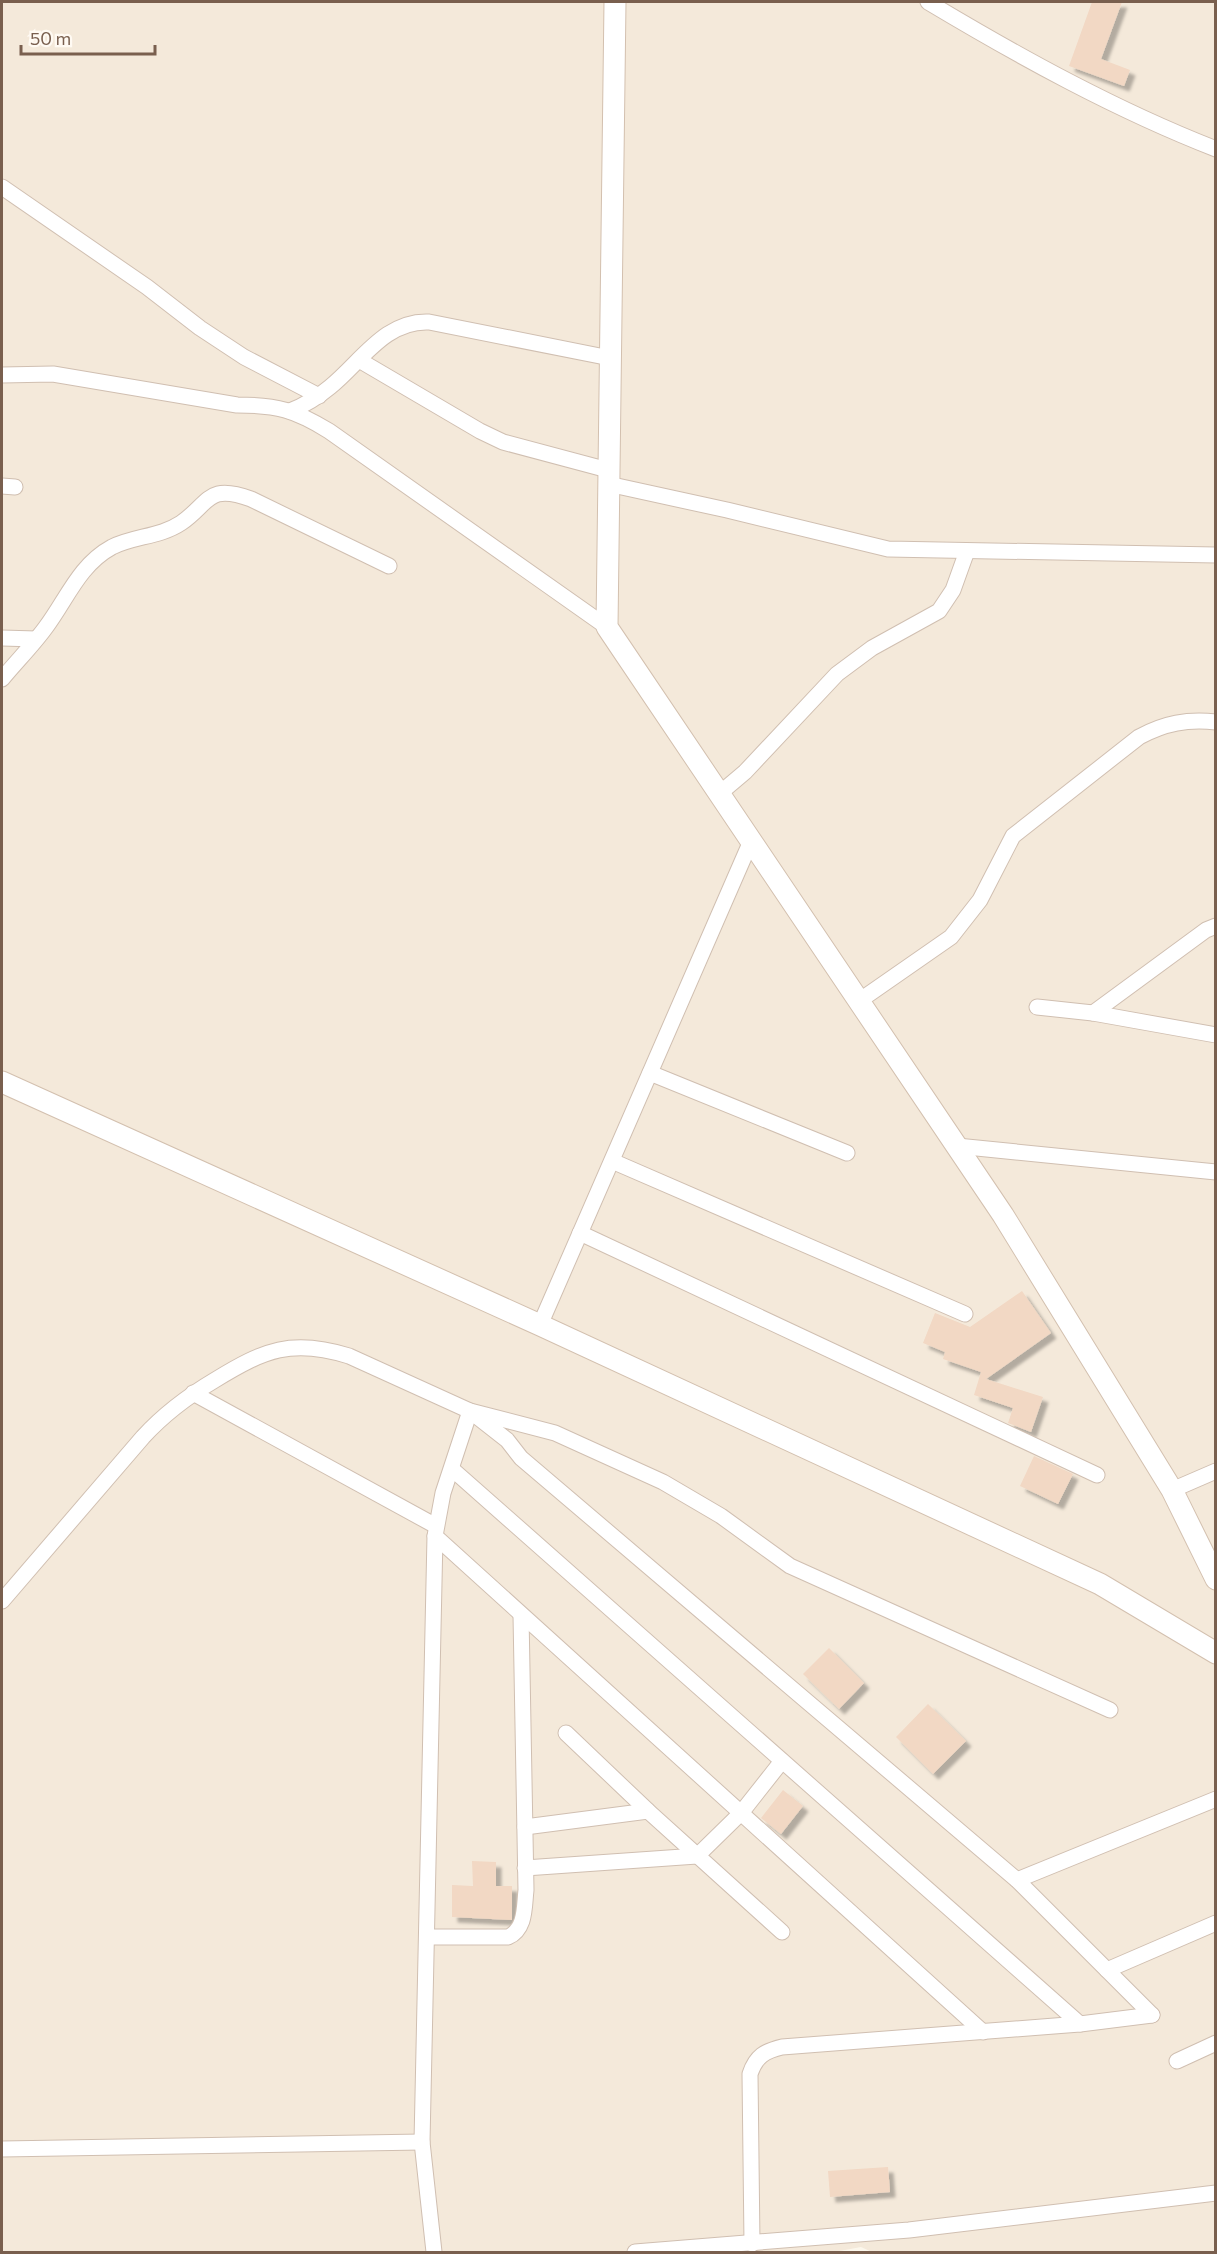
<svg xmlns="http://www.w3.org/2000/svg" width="1217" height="2254" font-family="Commissioner,sans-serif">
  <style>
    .residential { fill: #f4e9da }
    .building { fill: #f2d8c4; filter: url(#shadow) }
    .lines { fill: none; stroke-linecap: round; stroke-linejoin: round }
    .street-casing { stroke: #d0bfb1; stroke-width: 17 }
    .secondary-casing { stroke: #d3c0af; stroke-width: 23 }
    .street { stroke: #fff; stroke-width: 15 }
    .secondary { stroke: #fff; stroke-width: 21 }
  </style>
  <defs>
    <filter id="shadow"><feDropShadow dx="5.5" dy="5.5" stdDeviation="1.5" flood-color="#0004"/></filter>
  </defs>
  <rect width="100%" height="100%" fill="#fcf7ec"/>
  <path class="residential" d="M2,2H1215V2252H872L861,2247L834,2252H2Z"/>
  <g class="building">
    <path d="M1092,2H1122L1101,59L1130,70L1124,86L1069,66Z"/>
    <path d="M1022,1291L1051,1333L986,1379L1043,1397L1031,1432L1008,1423L1013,1408L974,1395L981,1372L943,1359L945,1352L923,1343L935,1313L970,1327Z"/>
    <path d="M1034,1456L1073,1474L1058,1504L1020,1486Z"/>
    <path d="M829,1648L864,1683L839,1709L803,1674Z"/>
    <path d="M928,1704L966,1741L933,1774L896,1737Z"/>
    <path d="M783,1790L803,1806L781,1834L761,1818Z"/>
    <path d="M472,1861L496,1862V1886H512V1920L452,1917V1885L473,1886Z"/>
    <path d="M888,2167L890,2192L830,2197L828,2171Z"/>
  </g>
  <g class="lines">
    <g class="street-casing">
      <g id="street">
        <path d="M928,2C1020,57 1116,110 1216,149"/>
        <path d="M2,187L147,287L200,328L244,357L319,396"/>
        <path d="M359,360L480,431L503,442L608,470"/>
        <path d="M2,375L53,374L237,405C277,405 295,410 329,431L607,627"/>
        <path d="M290,411C305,405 318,397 330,387C361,362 385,320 429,322L610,358"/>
        <path d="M608,484L727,510L888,549L1216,555"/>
        <path d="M2,486L15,487"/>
        <path d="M2,638L36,639"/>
        <path d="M2,679C16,662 33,645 46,627C67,599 79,565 112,547C134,536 160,537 181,523C210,503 207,483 251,499L389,566"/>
        <path d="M719,794L745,772L837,674L872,648L939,611L953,590L967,551"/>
        <path d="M859,1001L951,937L980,900L1013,836L1139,737C1165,723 1187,719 1216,722"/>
        <path d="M1037,1007L1093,1013L1216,1035"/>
        <path d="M1093,1013L1206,930L1216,926"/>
        <path d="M650,1073L847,1153"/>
        <path d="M957,1146L1216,1172"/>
        <path d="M612,1161L965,1314"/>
        <path d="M580,1233L1097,1475"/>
        <path d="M540,1325L751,841"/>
        <path d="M193,1393L436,1526"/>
        <path d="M452,1469L1080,2024"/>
        <path d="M1172,1490L1216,1471"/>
        <path d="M435,1536L983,2032"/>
        <path d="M2,1601L143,1437C165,1413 188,1396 215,1380C264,1350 292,1338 349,1356L470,1411L507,1440L521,1458L1017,1880L1152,2015"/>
        <path d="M566,1733L648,1811L782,1932"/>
        <path d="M525,1827L648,1811"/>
        <path d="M525,1868L697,1856L741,1813L782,1761"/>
        <path d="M1017,1880L1216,1799"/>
        <path d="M427,1937H508C526,1929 524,1907 526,1890L521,1615"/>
        <path d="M1107,1970L1216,1923"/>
        <path d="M1177,2061L1216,2043"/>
        <path d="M2,2149L422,2142"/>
        <path d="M752,2244L750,2074C756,2056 765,2051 782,2047L1080,2024L1152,2015"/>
        <path d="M434,2252L422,2142L435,1536L443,1493L470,1411L555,1433L663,1482L721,1516L790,1566L1110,1710"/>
        <path d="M635,2252L909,2230L1216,2193"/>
      </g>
    </g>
    <g class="secondary-casing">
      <g id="secondary">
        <path d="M615,2L607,627L1003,1215L1172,1490L1216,1579"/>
        <path d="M2,1082L540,1325L1100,1584L1216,1653"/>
      </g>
    </g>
    <use href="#street" class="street"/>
    <use href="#secondary" class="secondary"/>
  </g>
  <rect width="1217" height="2254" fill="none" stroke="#795f4e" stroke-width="6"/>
  <path d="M21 45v9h134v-9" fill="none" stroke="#795f4e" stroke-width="3"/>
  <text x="30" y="45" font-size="18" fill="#795f4e" stroke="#fffaf3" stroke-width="4.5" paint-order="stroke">50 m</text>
</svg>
